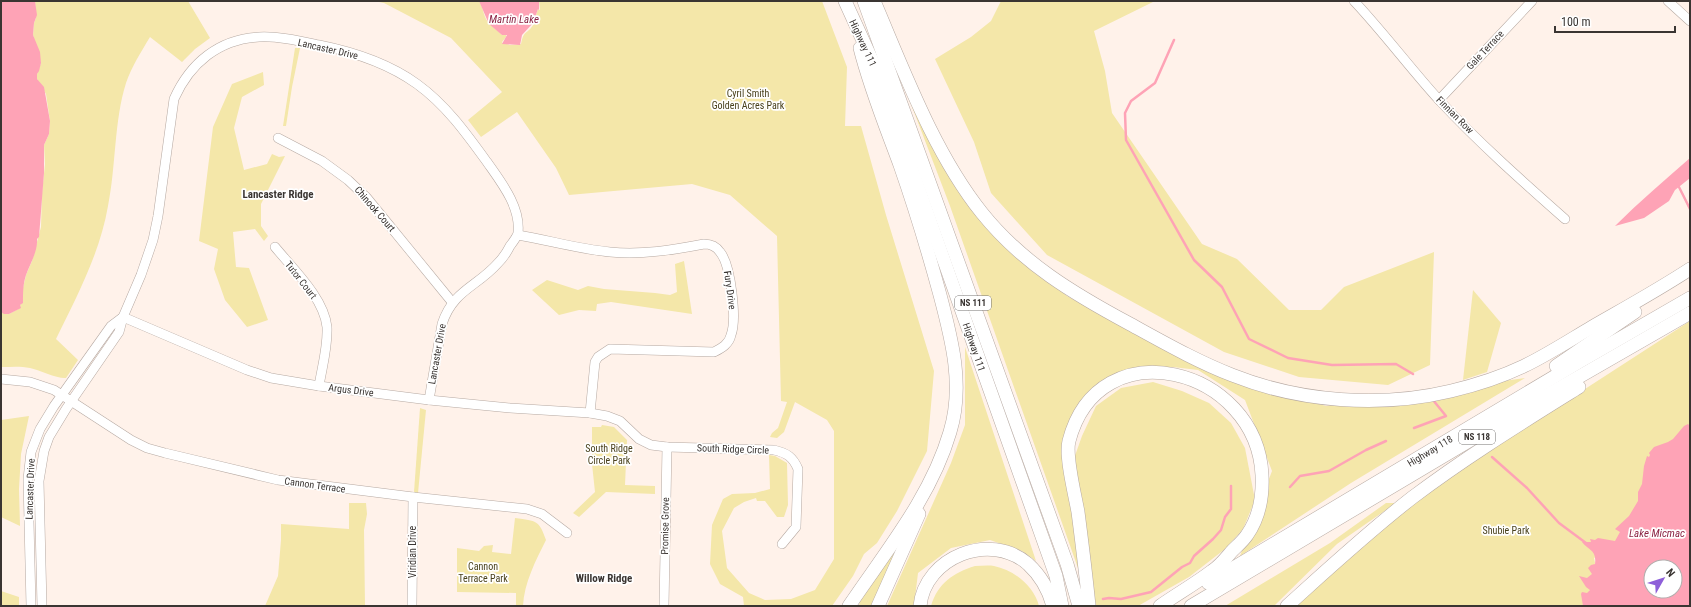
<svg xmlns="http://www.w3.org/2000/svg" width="1691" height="607" font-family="'Roboto Condensed',sans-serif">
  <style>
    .green { fill: #f4e7a9 }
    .water { fill: #fea3b6; fill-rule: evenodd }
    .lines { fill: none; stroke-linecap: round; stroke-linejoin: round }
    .stream { stroke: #fea3b6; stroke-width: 2.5 }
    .minor-casing { stroke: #b6a9a2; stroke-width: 10 }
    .highway-casing { stroke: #b6a9a2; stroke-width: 14 }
    .minor { stroke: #fff; stroke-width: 9 }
    .highway { stroke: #fff; stroke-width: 13 }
    .labels { text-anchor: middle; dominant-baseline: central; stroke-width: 3.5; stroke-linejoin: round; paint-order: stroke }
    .shield { fill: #fff; stroke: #757270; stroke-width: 1 }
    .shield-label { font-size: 9px; font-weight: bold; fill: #3a3532 }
    .street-label { font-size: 10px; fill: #3a3532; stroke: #fff }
    .park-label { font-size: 10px; fill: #49411c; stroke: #fff }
    .water-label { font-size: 11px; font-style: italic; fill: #8c2545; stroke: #fff }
    .neighbourhood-label { font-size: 11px; font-weight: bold; fill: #3a3532; stroke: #fff }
  </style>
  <rect width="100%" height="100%" fill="#fff2ea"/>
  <g class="green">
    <path d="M35,1H188L210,38L195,49L182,62L150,37C141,52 132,66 126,83C114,121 116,167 108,206C100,253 77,296 56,339L78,360L66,378C58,379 39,370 30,368C21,366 10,367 1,367V312L9,314L20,308V305L22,303V292L26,275L32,261L41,227L42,193L45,164L44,145L49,134L50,121L46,94L37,79V74L41,63L33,35L34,23L36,18Z"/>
    <path d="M374,1H479C483,7 483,13 486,19C490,26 497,29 502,35L506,34V37L502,42L503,44H507L510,45L521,44C524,29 527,35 533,25C535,19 536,14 538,9L540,10L539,1H822L847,67L845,126H861L886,215L934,371L927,451L897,511L877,543L864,554L853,576L832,606H744L743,597L720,584L710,564L712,525L723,499L732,494L755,493L770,489L769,455L775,456L787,463L788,505L784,517H777L765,501H757L756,498L744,502L734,508L722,531L727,568L749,593L765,600L791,599L815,590L834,559V431L827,420L795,402L784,432L777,438L770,437L772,433L778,428L787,402L781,401L777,236L730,195L692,184L569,195L556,168L517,112L481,137L468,120L502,92L451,38L384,3Z"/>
    <path d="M1001,1H1155L1094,31L1105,71L1112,113L1202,244L1237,259L1289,310H1321L1344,287L1434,252L1430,365L1388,385L1299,377L1224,352L1047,255L991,193L974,142L935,59L971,37L991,21Z"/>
    <path d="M295,48H300L292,87L286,126H283Z"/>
    <path d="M263,72L264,85L242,97L234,128L244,170L267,164L272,154L279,157L285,156L261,204V226L268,236L264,241L255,229L233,232L236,267L249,268L268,320L247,327L225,300L214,269L218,249L199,241L213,127L232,84Z"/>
    <path d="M906,91L952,169L1021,257L1067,296L1119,324L1223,377L1326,406L1525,378L1351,483L1240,556L1272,471L1245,400L1198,370L1173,367L1153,369L1104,382L1065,455L1079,571L950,206Z"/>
    <path d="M684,261L692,314L611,302L597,304L596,311L579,310L559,315L532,290L547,280L578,290L588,286L604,289L655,293L670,295L677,292L675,264Z"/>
    <path d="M1473,290L1501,323L1487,372L1463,380Z"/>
    <path d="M1690,321V426L1641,530L1594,558L1595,563L1590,590L1583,606H1286L1378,523Z"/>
    <path d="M965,347L1036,561L1022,551L990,540L951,548L918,573L914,606H887L951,463L965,425Z"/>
    <path d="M1153,382L1182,391L1209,403L1231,423L1245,448L1255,500L1243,529L1225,549L1189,577L1138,606H1096L1072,464L1082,436L1096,406L1121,388Z"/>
    <path d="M420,408L426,410L418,493L414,492Z"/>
    <path d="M29,416L21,454L19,489L20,526L1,517V420Z"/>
    <path d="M602,425L614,427L627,440L625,485L655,486V494L606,492L579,517L573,513L595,492L592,464V427H601Z"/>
    <path d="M349,503H366L367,514L364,530L365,606H265L278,576L281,540V524L349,529Z"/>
    <path d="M1386,503H1396L1337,544L1274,606H1225L1330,543Z"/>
    <path d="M515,518C537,521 539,520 546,540C536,560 524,583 523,606H516V593L457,592V548L479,551L484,546L493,545L492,552L511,554Z"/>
    <path d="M899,546L871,606H859L861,597Z"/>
    <path d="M975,566C981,566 988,565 994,566C1014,570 1034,586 1039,606H931C938,583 953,573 975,566Z"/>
    <path d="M1,591L19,597V606H1Z"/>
  </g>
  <g class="water">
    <path d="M1,1H35L37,15L34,23L33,35L40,52L41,63L39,71L37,74V79L44,87L50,121L49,134L44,145V173L39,237L37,239C38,251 30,264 26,275C23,284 23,293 23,303L20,305L21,308L9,314H4L1,312Z"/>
    <path d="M479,1H539V10L538,9L533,23L522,35L520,45L502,44L507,35H502L489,24Z"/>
    <path d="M1690,158V178L1675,190L1669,201L1644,218L1615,226C1639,202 1665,180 1690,158Z"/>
    <path d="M1688,424L1690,426V606H1583L1581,594L1582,592L1587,593L1590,590L1586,587L1579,576L1587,578L1592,574L1588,568L1591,565L1595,564C1597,550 1588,550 1582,542H1591L1590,539L1595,540L1598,538L1615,541L1620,532L1615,529L1629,516L1638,501V492L1642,484L1644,466L1647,456L1649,457L1650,455L1649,453L1654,447L1668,442L1673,439L1684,426ZM1651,567H1675V591H1651Z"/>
  </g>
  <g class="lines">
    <g class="stream">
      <path d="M1174,40L1155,83L1131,101L1125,113L1126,140L1194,260L1222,287L1249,339L1288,358L1332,365L1396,364L1413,374"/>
      <path d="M1679,187L1690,209"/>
      <path d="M1414,428L1446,416L1433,400"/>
      <path d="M1492,457L1527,488L1559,523L1586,543"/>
      <path d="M1290,487L1300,476L1329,471L1366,450L1386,441"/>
      <path d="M1103,599L1109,598L1121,599L1151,592L1182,567L1190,563L1194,556L1213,539L1221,530L1225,517L1231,509V486"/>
    </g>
    <g class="minor-casing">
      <g id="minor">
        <path d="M1354,1C1384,33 1410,68 1439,100C1478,142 1522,181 1565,219"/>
        <path d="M1668,1L1690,21"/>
        <path d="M1439,100L1532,1"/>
        <path d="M278,138L322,161L348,180L367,198L452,302"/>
        <path d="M518,235C548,240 579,249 610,252C642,255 673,250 704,244C711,244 716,246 720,252C731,265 737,319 731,335C729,344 722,348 714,352L610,349L598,357L595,362L590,413"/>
        <path d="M275,247C293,269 324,298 327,327C328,347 322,367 319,386"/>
        <path d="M123,317L247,370L271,378L319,386L429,400L510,408L590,413L607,416L620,421L639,439L651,445L667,447L774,450C787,453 793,457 798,469L796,527L782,544"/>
        <path d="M1,379L30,382L54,390L131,440L147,448L165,453L278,480L413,497L527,509L542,514L567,533"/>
        <path d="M31,606L28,479L31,452L40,429L54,406L111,326L123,317"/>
        <path d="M42,606L39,481L44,451L49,437L66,409L119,332L123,317L141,275L153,240L158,216L174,99C190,63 219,39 259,37C279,36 300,41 319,45C354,52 388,63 417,84C446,105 466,133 487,162C501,182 521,207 518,233C517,237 513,242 510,246C507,252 503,258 498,263C477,287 453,290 442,324L429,400"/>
        <path d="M412,606L413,497"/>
        <path d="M664,606L667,447"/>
      </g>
    </g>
    <g class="highway-casing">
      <g id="highway">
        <path d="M845,1L876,69L1056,576L1062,606"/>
        <path d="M864,1L1067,564L1079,606"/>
        <path d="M874,1C904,71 934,153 982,213C1022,263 1074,294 1130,324C1163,342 1196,361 1232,375C1300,402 1380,408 1451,391C1476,385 1501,377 1524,366C1547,355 1570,340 1592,327C1625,308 1658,290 1690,269"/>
        <path d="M1556,366L1635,312"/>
        <path d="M1208,583L1579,362L1690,298"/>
        <path d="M849,606C886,551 931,497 950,432C964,386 952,340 940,295C928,251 915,208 900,165C886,127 870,88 860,48"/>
        <path d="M878,606L919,514"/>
        <path d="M920,606C925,557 990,531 1028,564C1040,575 1049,591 1053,606"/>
        <path d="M1089,606C1086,575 1082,543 1078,512C1075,495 1065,456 1069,441C1099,326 1257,368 1262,475C1263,496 1259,518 1247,535C1243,541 1237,546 1232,551C1226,558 1220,566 1212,571C1195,584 1177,594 1160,606"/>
        <path d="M1191,606L1511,416L1690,313"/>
        <path d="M1287,606C1328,569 1369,531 1413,497C1466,457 1523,422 1579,387"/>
      </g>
    </g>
    <use href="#minor" class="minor"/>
    <use href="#highway" class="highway"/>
  </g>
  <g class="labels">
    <g class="shield">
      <rect x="955" y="296" width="36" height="14" rx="3"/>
      <rect x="1459" y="430" width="36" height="14" rx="3"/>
    </g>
    <g class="shield-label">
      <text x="973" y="303">NS 111</text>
      <text x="1477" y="437">NS 118</text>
    </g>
    <g class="street-label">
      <text transform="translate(863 43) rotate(65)">Highway 111</text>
      <text transform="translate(328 49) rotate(13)">Lancaster Drive</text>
      <text transform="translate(1485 50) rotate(-47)">Gale Terrace</text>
      <text transform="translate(1455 115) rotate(45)">Finnian Row</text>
      <text transform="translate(375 209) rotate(49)">Chinook Court</text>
      <text transform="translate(301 280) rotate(52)">Tutor Court</text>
      <text transform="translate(730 290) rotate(82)">Fury Drive</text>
      <text transform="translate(974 347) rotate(71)">Highway 111</text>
      <text transform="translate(437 354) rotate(-80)">Lancaster Drive</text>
      <text transform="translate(351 390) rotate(7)">Argus Drive</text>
      <text transform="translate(733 449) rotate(2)">South Ridge Circle</text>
      <text transform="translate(1430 451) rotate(-31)">Highway 118</text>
      <text transform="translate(315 485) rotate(8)">Cannon Terrace</text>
      <text transform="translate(30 489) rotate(-88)">Lancaster Drive</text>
      <text transform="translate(665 526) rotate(-89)">Promise Grove</text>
      <text transform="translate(412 552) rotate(-90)">Viridian Drive</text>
    </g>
    <g class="park-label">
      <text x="748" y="93">Cyril Smith<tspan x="748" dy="12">Golden Acres Park</tspan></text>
      <text x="609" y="448">South Ridge<tspan x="609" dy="12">Circle Park</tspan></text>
      <text x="1506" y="530">Shubie Park</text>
      <text x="483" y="566">Cannon<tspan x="483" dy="12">Terrace Park</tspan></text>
    </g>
    <g class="water-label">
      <text x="514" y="19">Martin Lake</text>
      <text x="1657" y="533">Lake Micmac</text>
    </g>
    <g class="neighbourhood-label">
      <text x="278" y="194">Lancaster Ridge</text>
      <text x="604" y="578">Willow Ridge</text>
    </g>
  </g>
  <rect width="1691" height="607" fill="none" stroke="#3a3532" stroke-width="4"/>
  <g transform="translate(1663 579) rotate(51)"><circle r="19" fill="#ffffff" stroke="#b0aead"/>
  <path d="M0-3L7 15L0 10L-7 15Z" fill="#8e5fd9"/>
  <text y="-6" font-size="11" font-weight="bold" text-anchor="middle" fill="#3a3532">N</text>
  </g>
  <path d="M1555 26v6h120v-6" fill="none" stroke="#3a3532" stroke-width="2"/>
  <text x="1561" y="26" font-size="12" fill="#3a3532" stroke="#ffffff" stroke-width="3" paint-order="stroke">100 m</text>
</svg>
